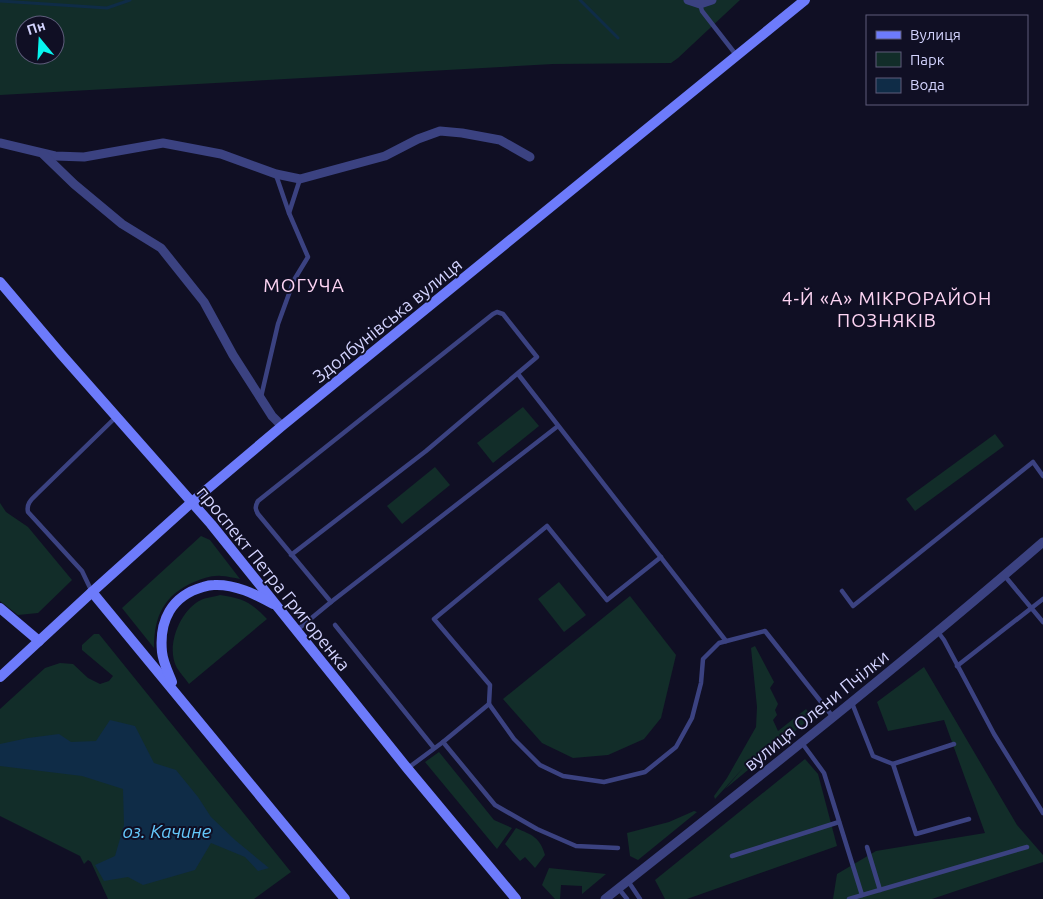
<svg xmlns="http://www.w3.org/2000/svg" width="1043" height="899" font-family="Ubuntu,sans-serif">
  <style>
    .green { fill: #122d29; fill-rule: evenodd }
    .water { fill: #0f2c47 }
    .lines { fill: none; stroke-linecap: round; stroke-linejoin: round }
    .stream { stroke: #0f2c47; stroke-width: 3 }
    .lane { stroke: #3b4281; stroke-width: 4.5 }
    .street { stroke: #3b4281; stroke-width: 9 }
    .secondary { stroke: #6d7bfb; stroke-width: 10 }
    .labels { text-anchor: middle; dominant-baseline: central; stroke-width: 4; stroke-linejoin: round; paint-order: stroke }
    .street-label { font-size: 18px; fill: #d3d3fe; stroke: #100f24 }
    .neighbourhood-label { font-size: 19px; letter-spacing: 1px; fill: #fed5f4; stroke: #100f24 }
    .water-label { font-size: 19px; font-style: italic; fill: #64c8fb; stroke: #100f24 }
  </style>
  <rect width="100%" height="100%" fill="#100f24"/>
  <g class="green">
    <path d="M0,0H740L678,58L671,63L553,64L0,95ZM25,25H55V55H25Z"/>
    <path d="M523,407L539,426L493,463L477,443Z"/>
    <path d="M995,434L1004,446L915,511L906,499Z"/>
    <path d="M435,467L450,485L402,524L387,506Z"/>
    <path d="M0,503L6,512L28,527L72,580L38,613L18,615L0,601Z"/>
    <path d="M201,536L210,540L240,579C234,578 227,576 221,576C212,575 202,579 194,582C164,595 154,616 154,648L122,608Z"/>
    <path d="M559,582L586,615L564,632L538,599Z"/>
    <path d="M220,595C243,598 252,603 267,619L189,684C185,678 180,673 177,668C165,647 180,610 201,600C207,597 214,597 220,595Z"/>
    <path d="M630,596L676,655L661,718L644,739L608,755L573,758L542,743L503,699Z"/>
    <path d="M94,634H99L291,872L254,899H108L91,862L88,860L84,864L80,856L0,816V709L45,668L60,663L73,664L88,678L100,684L109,681L113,676L82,650V645Z"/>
    <path d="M755,646L774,682L770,688L778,704L775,710L777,715L773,720L778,731L806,709L812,717L725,789L744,767L715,799L714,796L727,778L756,727L757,707L751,648Z"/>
    <path d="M924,667L1017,825L1043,855V862L932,899H833L837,874L876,851L985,833L944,720L888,731L877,702Z"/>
    <path d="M439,752L494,820L512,828L497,849L425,762Z"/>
    <path d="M805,759L818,774L837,846L687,899H665L655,880Z"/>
    <path d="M694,811L697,812L638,860L630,856L627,833L669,822Z"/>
    <path d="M516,828C532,835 540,837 545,855L535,868L525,857L520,861L505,844Z"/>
    <path d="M549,868L606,874L582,894V886L561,885L560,899H555L542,885Z"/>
  </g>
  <path class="water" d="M110,720L135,726L154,763L176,770L198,797L211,817L235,840L269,868L258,871L245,857L211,843L195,870L143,885L128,877L104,881L95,865L115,856L124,825L123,789L82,776L0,766V744L28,738L59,734L71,742L96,741Z"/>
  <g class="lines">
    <g class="stream">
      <path d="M580,0L618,38"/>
      <path d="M0,1L107,8L130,0"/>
    </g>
    <g class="lane">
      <path d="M700,4L702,11L737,56"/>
      <path d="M289,213L300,179"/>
      <path d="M518,374L726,641"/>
      <path d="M261,397L278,324L294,280L308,257L289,213L276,175"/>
      <path d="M291,555L426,451L537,357L503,314L497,312L493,314L258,501C255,506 255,509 258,514L331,602"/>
      <path d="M1004,575L1043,622"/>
      <path d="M842,591L853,606L1033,462L1043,476"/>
      <path d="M92,592L82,571L28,512C26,503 32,499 38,493L116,417"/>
      <path d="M335,625L434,748"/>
      <path d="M297,630L331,602L558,426"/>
      <path d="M938,632L944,640L994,734L1043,813"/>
      <path d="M957,666L1043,599"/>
      <path d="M852,703L873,756L893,764L916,834L969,819"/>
      <path d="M489,704L514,739L540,765L563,776L604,782L645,772L676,747L692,718L701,683L703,659L719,643L765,631L833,717"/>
      <path d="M443,742L495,805L537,829L576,846L618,848"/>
      <path d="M802,743L824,773L862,895"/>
      <path d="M893,764L954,744"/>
      <path d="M408,768L443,742L489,704L490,685L434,619L547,526L607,600L661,557"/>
      <path d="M867,847L880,890"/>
      <path d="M732,856L839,822"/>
      <path d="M628,881L640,899"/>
      <path d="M619,889L627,899"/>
      <path d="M849,899L1027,847"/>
    </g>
    <g class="street">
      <path d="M688,0L700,4L712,0"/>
      <path d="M0,143L55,156L84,157L163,143L221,154L276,174L300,179L385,156L418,139L440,131L462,133L500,140L530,157"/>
      <path d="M43,154L74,184L122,224L161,248L204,302L233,355L272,416L282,426"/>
      <path d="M605,899C753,782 901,665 1043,542"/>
    </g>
    <g class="secondary">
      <path d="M0,282L61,354L211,524L407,768L516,899"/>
      <path d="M92,592L345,899"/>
      <path d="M0,608L39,641"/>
      <path d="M0,677L92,592L192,502L282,426L805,0"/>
      <path d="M172,682C168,672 163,662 162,652C159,621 171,596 203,587C206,586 211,585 214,585C235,584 255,594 273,604"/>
    </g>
  </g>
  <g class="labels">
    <g class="street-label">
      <text transform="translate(387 320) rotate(-39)">Здолбунівська вулиця</text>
      <text transform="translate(274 578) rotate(51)">проспект Петра Григоренка</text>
      <text transform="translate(816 710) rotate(-39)">вулиця Олени Пчілки</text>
    </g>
    <g class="neighbourhood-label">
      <text x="304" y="285">МОГУЧА</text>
      <text x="887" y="298">4-Й «А» МІКРОРАЙОН<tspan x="887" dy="22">ПОЗНЯКІВ</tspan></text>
    </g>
    <g class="water-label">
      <text x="167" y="831">оз. Качине</text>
    </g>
  </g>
  <rect x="866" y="15" width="162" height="90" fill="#100f24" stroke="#5e5d7b"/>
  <rect x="876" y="31" width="25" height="8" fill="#6d7bfb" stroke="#5e5d7b"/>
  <text x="910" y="40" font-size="15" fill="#d3d3fe">Вулиця</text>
  <rect x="876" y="52" width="25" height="15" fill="#122d29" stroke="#5e5d7b"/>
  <text x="910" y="65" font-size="15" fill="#d3d3fe">Парк</text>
  <rect x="876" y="78" width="25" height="15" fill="#0f2c47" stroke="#5e5d7b"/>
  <text x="910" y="90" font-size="15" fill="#d3d3fe">Вода</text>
  <g transform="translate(40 40) rotate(342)"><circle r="24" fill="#100f24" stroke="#5e5d7b"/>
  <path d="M0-4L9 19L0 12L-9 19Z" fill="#07f5ef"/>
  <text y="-8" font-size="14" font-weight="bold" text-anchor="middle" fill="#d3d3fe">Пн</text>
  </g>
</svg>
